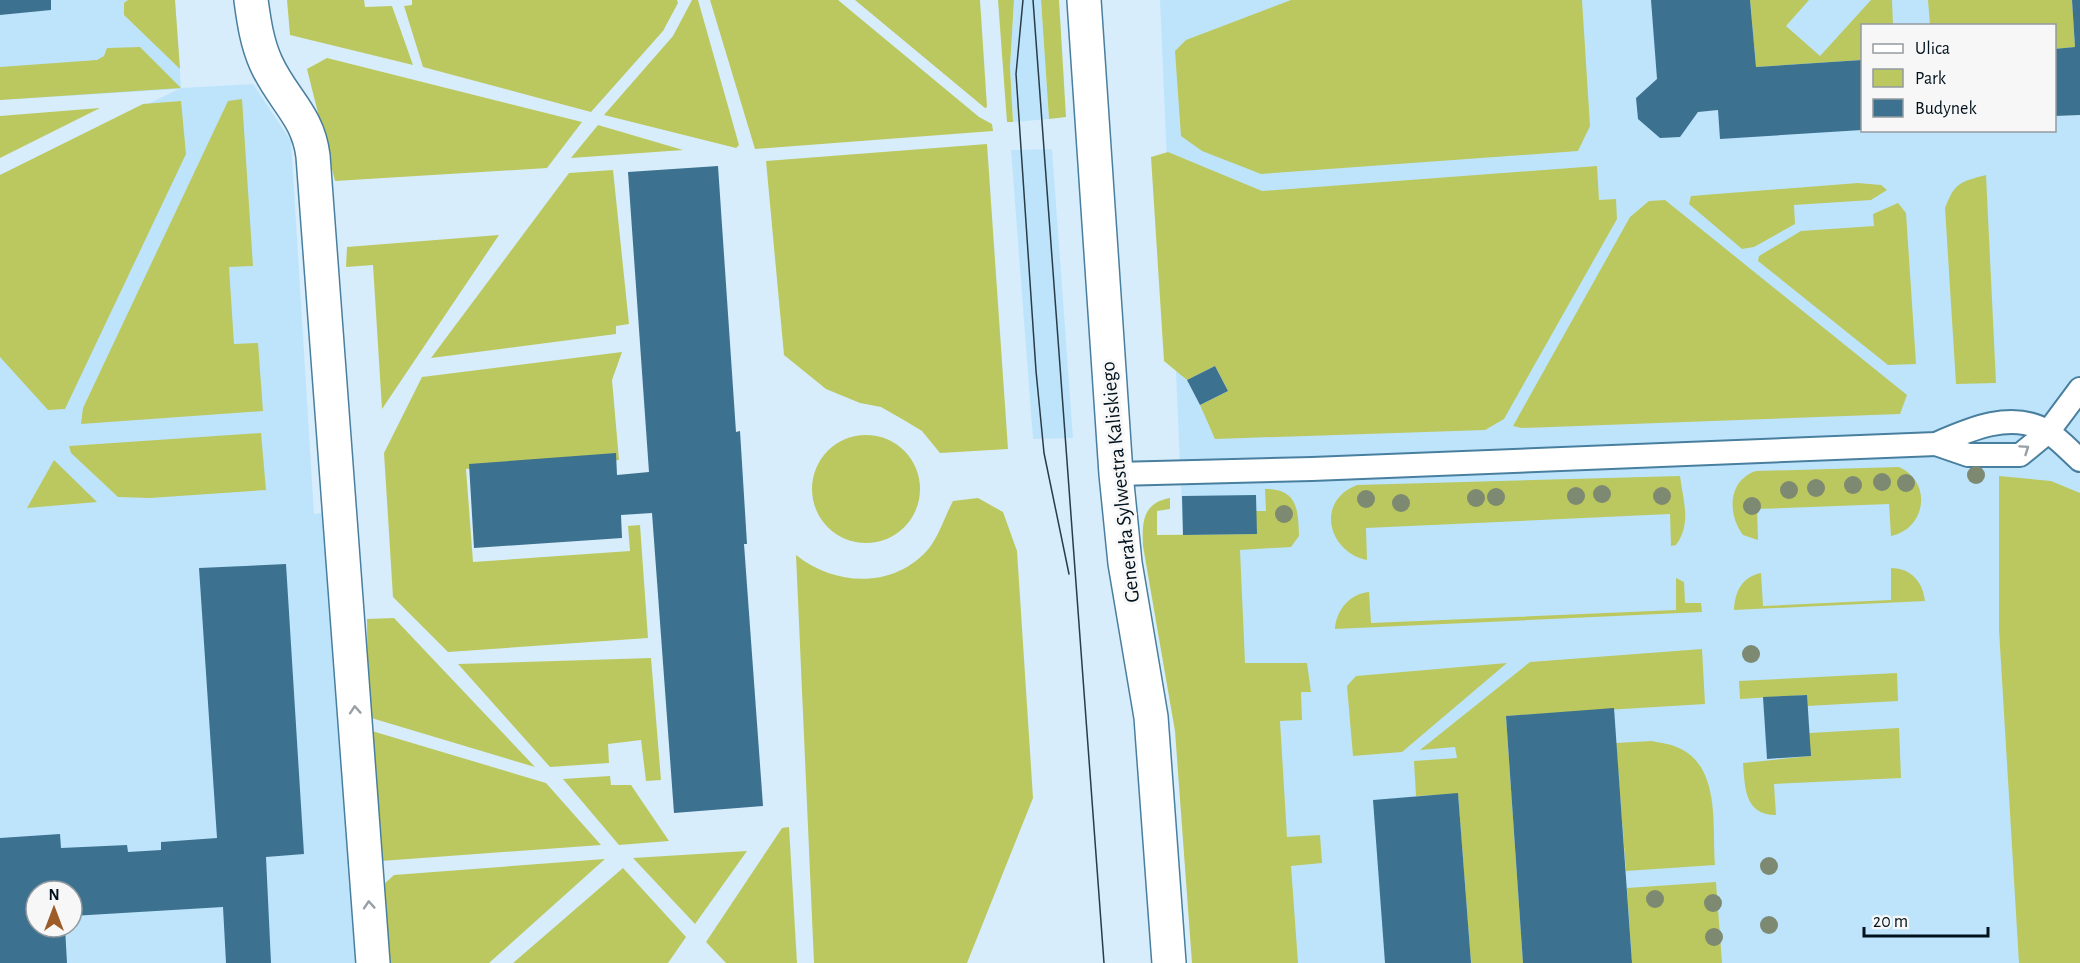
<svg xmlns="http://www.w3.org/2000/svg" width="2080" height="963" font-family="'Alegreya Sans',sans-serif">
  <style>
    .built { fill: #bee4fc; fill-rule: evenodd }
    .green { fill: #bbc860 }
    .building { fill: #3c7290 }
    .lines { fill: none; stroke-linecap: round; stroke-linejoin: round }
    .lane-casing { stroke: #497f9e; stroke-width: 26 }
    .street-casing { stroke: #497f9e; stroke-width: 36 }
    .secondary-casing { stroke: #497f9e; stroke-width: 36 }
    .lane { stroke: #fff; stroke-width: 22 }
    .street { stroke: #fff; stroke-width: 33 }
    .secondary { stroke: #fff; stroke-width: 33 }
    .tram { stroke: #293c47; stroke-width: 1.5 }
    .tree { fill: #7d8a71 }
    .oneway { stroke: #99a0a5 }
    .labels { text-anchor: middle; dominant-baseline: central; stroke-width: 6; stroke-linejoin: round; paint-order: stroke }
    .street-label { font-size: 21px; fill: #00121d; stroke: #f7f7f7 }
  </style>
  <rect width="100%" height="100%" fill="#d7edfb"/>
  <g class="built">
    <path d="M0,0H175L181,88L253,84L291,141L314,514L334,512L367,963H0V175L179,89L0,100ZM36,891H72V927H36Z"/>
    <path d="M1014,0H1041L1049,119L1013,122L1010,67Z"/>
    <path d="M1160,0H2080V963H1255L1223,535H1183ZM1862,26H2054V130H1862Z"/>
    <path d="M1052,149L1073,438L1033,439L1011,150Z"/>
  </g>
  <g class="green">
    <path d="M128,0H175L180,69L124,15V3Z"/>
    <path d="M287,0H364L365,7L392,6L413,65L290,35Z"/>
    <path d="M412,0H677L678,3L663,31L591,112L423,67L404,6L412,5Z"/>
    <path d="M692,0H698L739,145L736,148L604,115L673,36Z"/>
    <path d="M710,0H838L979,117L992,124L993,131L755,149Z"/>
    <path d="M855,0H980L987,107L985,108Z"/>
    <path d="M998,0H1014L1010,67L1013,122H1007Z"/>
    <path d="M1041,0H1059L1066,117L1049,119Z"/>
    <path d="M1291,0H1582L1590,126L1578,151L1261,174L1202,151L1181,136L1175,51L1186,40Z"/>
    <path d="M1750,0H1809L1786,26L1820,56L1871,0H1892L1893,25L1862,26V60L1756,67Z"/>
    <path d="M1928,0H2072L2075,47L2055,49L2054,26L1930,25Z"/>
    <path d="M140,47L181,88L0,100V67L97,60L104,56L107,48Z"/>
    <path d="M327,58L582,122L547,168L335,181L307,69Z"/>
    <path d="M242,99L253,266L229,267L234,344L258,343L263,411L81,424L83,408L228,101Z"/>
    <path d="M181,101L186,154L65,409L48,410L0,357V175L143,104Z"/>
    <path d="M100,108L0,158V116Z"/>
    <path d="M598,125L683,150L571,158Z"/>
    <path d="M987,144L1008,449L940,453L922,431L902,419L881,407L860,403L826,389L784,355L766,161Z"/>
    <path d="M1168,152L1262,191L1597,166L1599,200L1616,199L1617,219L1504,419L1485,430L1215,439L1200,405L1228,391L1215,366L1187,380L1164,361L1151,157Z"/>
    <path d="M613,170L629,324L616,326V334L431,358L569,173Z"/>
    <path d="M1986,175L1996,383L1956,384L1945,208C1955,182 1960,182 1986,175Z"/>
    <path d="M1858,183L1881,185L1887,190L1871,200L1794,205L1795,224L1754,247L1742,249L1689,204L1691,196Z"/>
    <path d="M1665,200L1907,395L1900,414L1521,428L1513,426L1630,217L1649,201Z"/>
    <path d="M1898,203L1906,213L1916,364L1888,365L1758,261L1759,256L1801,231L1874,226L1873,214Z"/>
    <path d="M499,235L382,409L373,265L346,267L347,247Z"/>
    <path d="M622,352L612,380L619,460L466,469L473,562L630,551L628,526L640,525L648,638L448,652L393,597L384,453L422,377Z"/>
    <path d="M261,433L266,490L150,498L118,497L71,453L69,446Z"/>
    <circle cx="866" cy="489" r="54"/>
    <path d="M54,460L97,502L27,508Z"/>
    <path d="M1899,467C1933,482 1926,529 1891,536L1889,504L1757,509L1758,540L1743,535C1727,514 1728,480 1756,471Z"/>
    <path d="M1680,476C1683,501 1692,523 1676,545L1671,546L1670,514L1366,528L1367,560C1328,552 1315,501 1357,485Z"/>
    <path d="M1999,476L2051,481L2080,493V963H2019L1999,630Z"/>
    <path d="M1265,489C1298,489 1298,509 1299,536L1291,547L1240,550L1245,663H1307L1311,692H1301L1302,720L1280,721L1287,837L1320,835L1322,863L1291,866L1298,963H1192L1175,731L1143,546C1142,523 1142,503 1170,498V509L1157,511V535L1256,534V511H1266Z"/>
    <path d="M978,498L1003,512L1017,551L1033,798L967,963H814L796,555C836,587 896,589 930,547C940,533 945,516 953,501Z"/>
    <path d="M1891,568C1911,568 1923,582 1925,601L1734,610C1735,591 1742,577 1761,573L1763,606L1891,600Z"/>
    <path d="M1676,578L1684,582L1685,603H1701L1702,612L1335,629C1336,611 1349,594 1369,592L1371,623L1676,610Z"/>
    <path d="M394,618L535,767L368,717L367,619Z"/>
    <path d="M1702,649L1705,704L1506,716L1523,963H1471L1458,794L1416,796L1414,761L1457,758L1455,747L1420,750L1530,662Z"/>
    <path d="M651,658L661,780L646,781L641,740L608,744L609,763L550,767L458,664Z"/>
    <path d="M1507,663L1402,752L1353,756L1347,686L1356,676Z"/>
    <path d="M1897,673L1898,701L1807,706L1806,695L1740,699L1739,681Z"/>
    <path d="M1899,728L1901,778L1774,784L1776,815C1744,815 1745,787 1743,763L1810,756L1809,733Z"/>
    <path d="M372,731L546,783L601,845L381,861Z"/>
    <path d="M1652,741C1661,743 1671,744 1679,748C1721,767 1712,827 1715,865L1626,871L1616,743Z"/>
    <path d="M610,776L611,785H631L669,841L619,845L563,779Z"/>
    <path d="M789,827L797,963H726L706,942L782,828Z"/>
    <path d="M747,851L695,924L633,858Z"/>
    <path d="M605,859L489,963H389L383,885L394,875Z"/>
    <path d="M623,868L686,937L668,963H513Z"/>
    <path d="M1716,882L1722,963H1632L1627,888Z"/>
  </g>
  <g class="building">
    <path d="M0,0H51V10L0,15Z"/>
    <path d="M1651,0H1750L1756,67L1862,60V130L1720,139L1718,110L1698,112L1680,137L1660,138L1638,119L1636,98L1657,79Z"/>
    <path d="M2072,0H2080V115L2054,116V49L2075,47Z"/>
    <path d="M718,166L736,432L740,431L747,544H744L763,806L674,813L652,513L621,515L622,538L474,548L469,464L616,453L617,475L649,472L628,172Z"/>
    <path d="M1215,366L1228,391L1200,405L1187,380Z"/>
    <path d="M1256,495L1257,534L1183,535L1182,496Z"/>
    <path d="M286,564L304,854L266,857L271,963H226L223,907L72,916V891H36V927H65L67,963H0V838L60,834L61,848L127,845L128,852L161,850V842L217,838L199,568Z"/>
    <path d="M1807,695L1811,756L1767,759L1763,697Z"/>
    <path d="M1614,708L1632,963H1523L1506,716Z"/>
    <path d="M1458,793L1471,963H1385L1373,800Z"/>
  </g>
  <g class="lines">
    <g class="lane-casing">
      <g id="lane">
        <path d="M1936,444L1968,455H2020L2048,432L2080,389"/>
        <path d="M1116,474L1312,469L1936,444C1970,429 2013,410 2048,432C2059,439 2070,451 2080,460"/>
      </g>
    </g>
    <g class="street-casing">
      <path id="street" d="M251,0C254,22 257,43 266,63C282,99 308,115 313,156L373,963"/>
    </g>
    <g class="secondary-casing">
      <path id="secondary" d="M1084,0L1116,474L1125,563L1151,717L1169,963"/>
    </g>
    <use href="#lane" class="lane"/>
    <use href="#street" class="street"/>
    <use href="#secondary" class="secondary"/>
    <g class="tram">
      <path d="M1023,0L1016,74L1036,371L1044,453L1069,574"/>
      <path d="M1033,0L1104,963"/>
    </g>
  </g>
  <g class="tree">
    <circle cx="1976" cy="475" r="9"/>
    <circle cx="1882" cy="482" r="9"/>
    <circle cx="1906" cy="483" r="9"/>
    <circle cx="1853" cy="485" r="9"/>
    <circle cx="1816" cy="488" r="9"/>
    <circle cx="1789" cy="490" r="9"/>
    <circle cx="1602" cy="494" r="9"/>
    <circle cx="1576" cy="496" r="9"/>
    <circle cx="1662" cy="496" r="9"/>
    <circle cx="1496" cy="497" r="9"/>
    <circle cx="1476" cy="498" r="9"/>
    <circle cx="1366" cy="499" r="9"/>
    <circle cx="1401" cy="503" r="9"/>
    <circle cx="1752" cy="506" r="9"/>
    <circle cx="1284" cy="514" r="9"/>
    <circle cx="1751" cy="654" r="9"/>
    <circle cx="1769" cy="866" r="9"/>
    <circle cx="1655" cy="899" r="9"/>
    <circle cx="1713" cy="903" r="9"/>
    <circle cx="1769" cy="925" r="9"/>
    <circle cx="1714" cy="937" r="9"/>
  </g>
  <defs><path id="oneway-chevron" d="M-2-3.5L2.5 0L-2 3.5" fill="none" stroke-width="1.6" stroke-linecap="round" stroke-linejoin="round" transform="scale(1.5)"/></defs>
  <g class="oneway">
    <use href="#oneway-chevron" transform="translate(2025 449) rotate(-34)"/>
    <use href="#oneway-chevron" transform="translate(355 710) rotate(-94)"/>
    <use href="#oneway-chevron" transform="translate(369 905) rotate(-94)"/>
  </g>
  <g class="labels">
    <g class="street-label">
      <text transform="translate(1120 482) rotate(-96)">Generała Sylwestra Kaliskiego</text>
    </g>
  </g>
  <rect x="1861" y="24" width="195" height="108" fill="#f7f7f7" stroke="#949ba0" stroke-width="1.5"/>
  <rect x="1873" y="44" width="30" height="9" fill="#ffffff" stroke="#949ba0" stroke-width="1.5"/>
  <text x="1915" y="54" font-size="18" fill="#00121d">Ulica</text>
  <rect x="1873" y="69" width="30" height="18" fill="#bbc860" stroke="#949ba0" stroke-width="1.5"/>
  <text x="1915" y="84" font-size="18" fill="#00121d">Park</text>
  <rect x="1873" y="99" width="30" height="18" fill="#3c7290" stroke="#949ba0" stroke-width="1.5"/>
  <text x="1915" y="114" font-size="18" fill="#00121d">Budynek</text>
  <g transform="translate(54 909)"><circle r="28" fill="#f7f7f7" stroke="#949ba0" stroke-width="1.5"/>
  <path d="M0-4.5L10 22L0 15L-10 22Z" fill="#9d5b28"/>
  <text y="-9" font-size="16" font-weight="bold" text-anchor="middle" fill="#00121d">N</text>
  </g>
  <path d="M1864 927v9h124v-9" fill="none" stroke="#00121d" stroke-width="3"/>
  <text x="1873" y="927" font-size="18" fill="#00121d" stroke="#f7f7f7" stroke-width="4.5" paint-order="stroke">20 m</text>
</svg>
